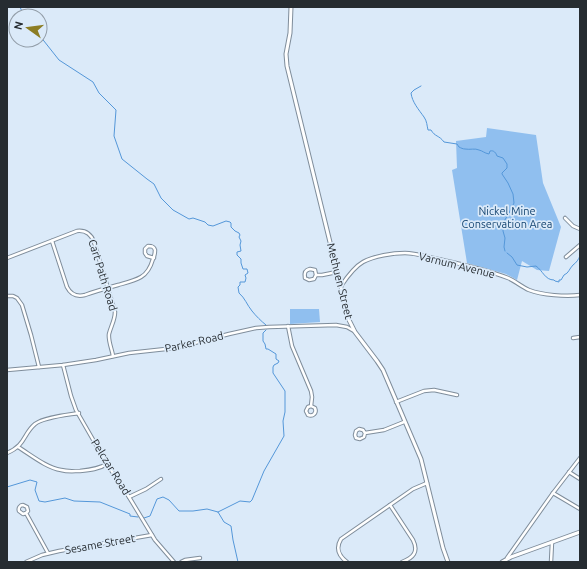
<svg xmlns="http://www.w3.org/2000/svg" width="587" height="569" font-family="Ubuntu,sans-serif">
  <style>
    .green { fill: #90bfef }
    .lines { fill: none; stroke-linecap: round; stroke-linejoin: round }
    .stream { stroke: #5497d9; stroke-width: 1 }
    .minor-casing { stroke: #7f8d9b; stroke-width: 4.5 }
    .tertiary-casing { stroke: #7f8d9b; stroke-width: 5 }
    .minor { stroke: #fff; stroke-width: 2.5 }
    .tertiary { stroke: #fff; stroke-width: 3 }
    .labels { text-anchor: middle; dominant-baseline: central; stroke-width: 3.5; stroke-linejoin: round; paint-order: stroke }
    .park-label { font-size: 11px; fill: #164672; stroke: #dbeaf9 }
    .street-label { font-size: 11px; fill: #262c31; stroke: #dbeaf9 }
  </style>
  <rect width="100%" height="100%" fill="#dbeaf9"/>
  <g class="green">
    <path d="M487,128L536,135L543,183L561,227L549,271L537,270L522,261L517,280L506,274L467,263L452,170L457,168L456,141L486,137Z"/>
    <path d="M290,309H319L320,322L290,324Z"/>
  </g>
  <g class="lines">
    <g class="stream">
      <path d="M20,7L24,16"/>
      <path d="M40,36L59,60L93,82L99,93L116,110L114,136L122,159L147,179L154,184L161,198L173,210L189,219L193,218L205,222L208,225L213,226L226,221L230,222L231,223V227L235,231L239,233L240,235L239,237L241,241L240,245L241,251L237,252V255L241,259V263L243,269H247L248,273L245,275L246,278L245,282H240V285L238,287L239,293C245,298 247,305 252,311C256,316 261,321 266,325"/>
      <path d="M421,86L414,90L411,93C412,102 419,110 424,117C427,121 427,126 428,130H431C435,137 439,135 444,142L457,144L459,147C461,148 463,149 465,149C470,150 475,148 479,150C483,151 484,153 489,154L490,151C494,150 496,153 497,156L503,158L507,164V168L502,173V174L508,183L513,194L514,203L509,213L503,223V231L505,238L504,247L505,251"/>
      <path d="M507,253L512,257L517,265L527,267L536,266C543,271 545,280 554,280L555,281L559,282V280H561L564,275C569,273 569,269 573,265C577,262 578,260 580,256"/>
      <path d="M7,487L30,480L37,482L35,490L39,501L45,502L65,498L74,501L100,502L130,514V516L138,517"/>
      <path d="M218,512L240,501L250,502L252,500L264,471L284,436L283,421L285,412V391L273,373V367L274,365L278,363L279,361L276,359V354L268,349H266L265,344L263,341V333L266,330"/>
      <path d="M144,518L150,516L157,499L163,497L169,500L179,511H193L207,509L218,512L224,522L231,526L233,540L238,562"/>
    </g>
    <g class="minor-casing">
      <g id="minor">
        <path d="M565,218L573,226L580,229"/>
        <path d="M52,241L67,287C71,295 77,297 85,295C96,291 107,288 118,285C125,283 134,281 141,277C148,273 151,266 153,259C154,257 155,253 155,250C154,246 151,246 148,246L145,249V253L147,256L154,258"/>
        <path d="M566,257L580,245"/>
        <path d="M7,258L77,231C86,230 91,234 94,242L115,312C115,320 111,326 109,334C108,341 112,349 113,356"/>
        <path d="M316,275L314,279L309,280L305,278C304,273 305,270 310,269L315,270L316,275H322L337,272"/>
        <path d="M341,286C347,277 354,267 363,262C374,256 393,253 405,253C416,253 427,257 438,259C461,264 485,269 508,278C515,281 522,287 529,290C542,295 566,297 580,295"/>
        <path d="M7,296H13L17,298L22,305L31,335L39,367"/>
        <path d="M288,326L292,346L311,391L312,397L311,406L308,407L306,411L308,415C313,417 317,413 315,408L311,406"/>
        <path d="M573,338L580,337"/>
        <path d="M63,365L71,396L76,410L107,464L129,497L155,540L174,562"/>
        <path d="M7,370L63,365L96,360L129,353L175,348L229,334L256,328L269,327L336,325L347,327L354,331"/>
        <path d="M396,402L424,391L434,390L457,395"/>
        <path d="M365,433L364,437L360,439L356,438L355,435L356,431L359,429L363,430L365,433L384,430L404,422"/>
        <path d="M18,447C31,455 47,468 61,470C68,472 74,471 80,471C90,470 99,469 107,464"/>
        <path d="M7,453C26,445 23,434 35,424C44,417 67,415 79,413"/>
        <path d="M569,472L580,479"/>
        <path d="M553,493L580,509"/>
        <path d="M129,497L146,489L161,479"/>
        <path d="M390,505L413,540C419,552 413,558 402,562"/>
        <path d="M26,513L23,514L19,511C18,508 20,505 23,505L27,507L28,511L26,513L48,553"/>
        <path d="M507,558L553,493L580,458"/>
        <path d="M26,562L42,555L59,551L152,535"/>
        <path d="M181,562L185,560L200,558"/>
        <path d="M347,562C339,556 335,549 341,539L413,489L427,483"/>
        <path d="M551,562L552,542"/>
      </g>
    </g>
    <g class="tertiary-casing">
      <g id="tertiary">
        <path d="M291,7L290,33L286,54L287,66L349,320L355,332L377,361L383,370L421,459L443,548L448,562"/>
        <path d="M502,562L511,557L580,532"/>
      </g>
    </g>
    <use href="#minor" class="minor"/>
    <use href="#tertiary" class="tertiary"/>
  </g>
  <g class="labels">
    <g class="park-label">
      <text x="507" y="211">Nickel Mine<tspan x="507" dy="13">Conservation Area</tspan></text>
    </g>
    <g class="street-label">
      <text transform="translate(457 265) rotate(14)">Varnum Avenue</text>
      <text transform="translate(103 275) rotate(73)">Cart Path Road</text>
      <text transform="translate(340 281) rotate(76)">Methuen Street</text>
      <text transform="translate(194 342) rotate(-13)">Parker Road</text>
      <text transform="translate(111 467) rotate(58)">Pelczar Road</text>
      <text transform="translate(100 544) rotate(-10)">Sesame Street</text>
    </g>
  </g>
  <rect width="587" height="569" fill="none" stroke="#262c31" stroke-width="16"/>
  <g transform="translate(28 28) rotate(284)"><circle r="19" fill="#dbeaf9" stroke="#939ea9"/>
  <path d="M0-3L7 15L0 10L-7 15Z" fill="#8c7d24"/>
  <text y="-6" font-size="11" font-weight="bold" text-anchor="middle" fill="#262c31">N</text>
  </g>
</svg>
